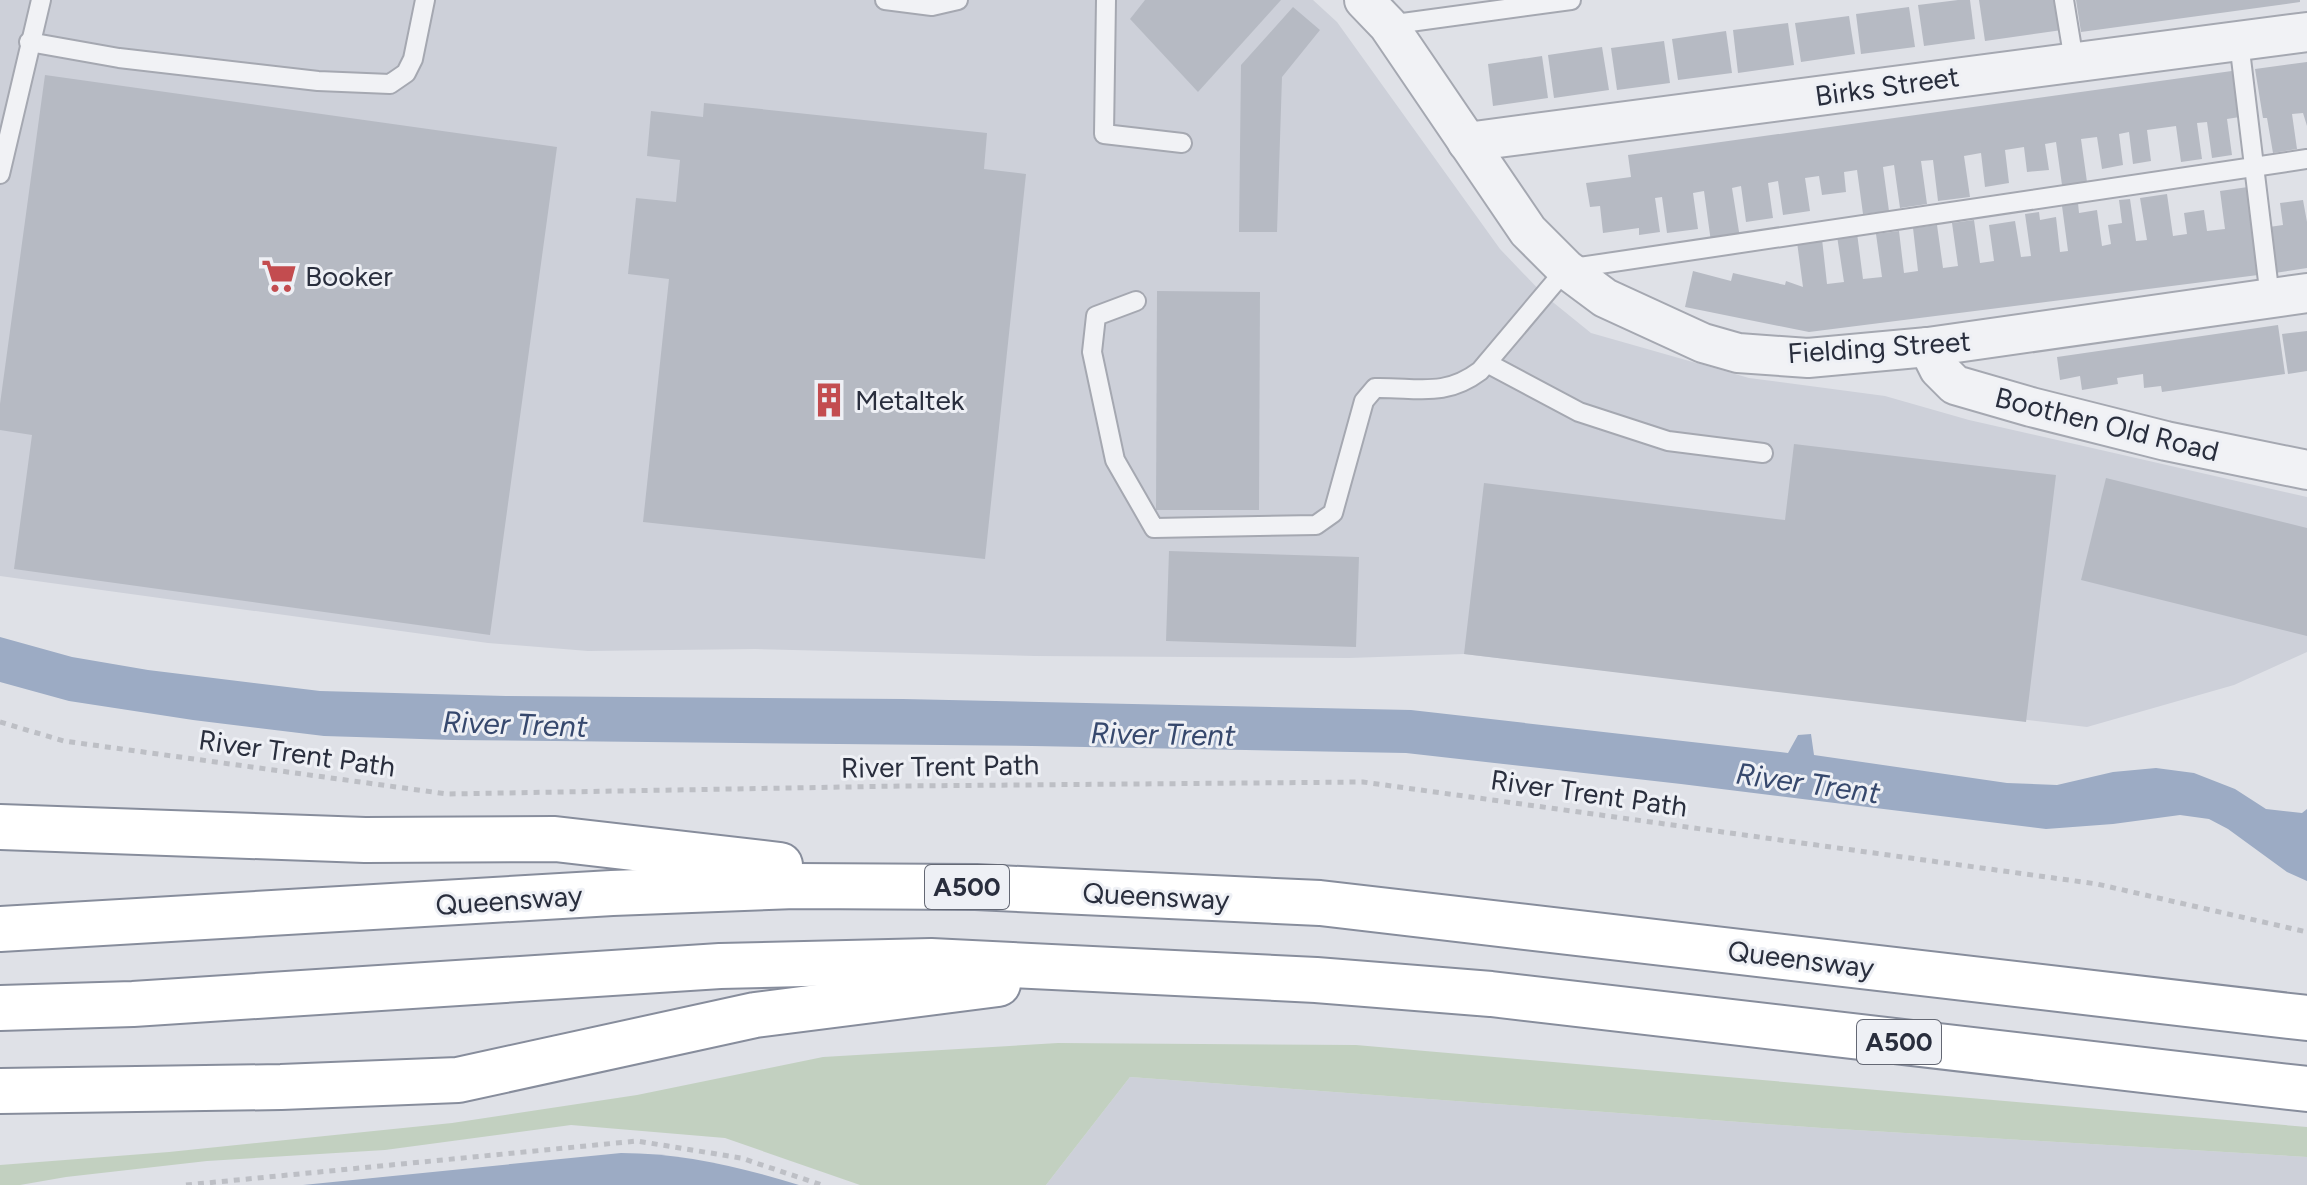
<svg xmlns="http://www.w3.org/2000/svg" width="2307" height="1185" font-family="Figtree,sans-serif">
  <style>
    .built { fill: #cdd0d9 }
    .green { fill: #c2d0c0 }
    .water { fill: #9cabc4 }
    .building { fill: #b6bac3 }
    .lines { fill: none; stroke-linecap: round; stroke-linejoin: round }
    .service-casing { stroke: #a5a8b1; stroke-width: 22 }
    .minor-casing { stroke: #a5a8b1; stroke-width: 42 }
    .trunk-casing { stroke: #878d9c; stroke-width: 48 }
    .path { stroke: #bdbfc5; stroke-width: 5; stroke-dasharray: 6 6; stroke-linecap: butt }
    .service { stroke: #f1f2f5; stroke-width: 18 }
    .minor { stroke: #f1f2f5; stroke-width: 38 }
    .trunk { stroke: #fff; stroke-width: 44 }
    .labels { text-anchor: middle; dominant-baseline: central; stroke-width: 6; stroke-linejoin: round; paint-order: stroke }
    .shield { fill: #eef0f5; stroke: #646874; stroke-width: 2 }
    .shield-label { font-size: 26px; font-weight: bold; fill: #292e3d }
    .street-label { font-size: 28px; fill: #292e3d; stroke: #eef0f5 }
    .poi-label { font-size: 28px; fill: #292e3d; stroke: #eef0f5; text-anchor: start }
    .water-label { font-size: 30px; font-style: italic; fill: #36486d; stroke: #eef0f5 }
  </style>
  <rect width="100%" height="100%" fill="#dfe1e7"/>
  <g class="built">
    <path d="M0,0H1313L1337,22L1500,249L1544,295L1591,333L1749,378L1885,396L1969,420L2307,497V652L2234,685L2087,727L1464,654L1349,658L1035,656L755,649L588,651L488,643L0,576Z"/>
    <path d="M1130,1077L1822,1128L2307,1157V1185H1046Z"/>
  </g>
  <path class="green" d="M1058,1043L1356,1045L2307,1127V1157L1822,1128L1130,1077L1046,1185H860L725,1138L571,1125L385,1150L207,1161L66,1177L20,1185H0V1165L169,1152L452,1123L637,1095L823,1057Z"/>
  <g class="water">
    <path d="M0,637L72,657L148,670L320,691L506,696L903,699L1411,710L1788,753L1798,735L1811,734L1814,755L2007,783L2057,785L2113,772L2156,768L2194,773L2235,789L2266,809L2302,813L2307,809V881L2287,872L2228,829L2209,819L2180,815L2113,824L2046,829L1681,784L1406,753L1032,746L453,740L324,736L193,720L69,701L0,682Z"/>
    <path d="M621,1153C681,1153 741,1167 799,1185H303Z"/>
  </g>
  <g class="building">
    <path d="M1145,0H1281L1198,92L1130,19Z"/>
    <path d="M1958,0H1970L1975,39L1924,46L1918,5Z"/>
    <path d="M1979,0H2058L2062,30L1985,41Z"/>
    <path d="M2076,0H2300V2L2081,32Z"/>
    <path d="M1293,7L1320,30L1282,77L1277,232H1239L1241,65Z"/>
    <path d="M1909,7L1915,47L1861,54L1856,14Z"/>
    <path d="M1849,16L1855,54L1801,62L1795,23Z"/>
    <path d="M1788,23L1794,65L1738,73L1733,30Z"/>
    <path d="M1726,31L1732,73L1678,80L1672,39Z"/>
    <path d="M1664,41L1670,83L1617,90L1611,48Z"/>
    <path d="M1602,47L1609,90L1554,98L1548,55Z"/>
    <path d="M1542,56L1548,98L1493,106L1488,64Z"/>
    <path d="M2307,62V126L2303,113L2292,114L2297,149L2273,153L2267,118H2263L2255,69Z"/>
    <path d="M2239,70L2246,116L2227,119L2232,155L2212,158L2207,122L2197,123L2202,159L2181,162L2176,126L2147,130L2151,161L2133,164L2129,132L2119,134L2123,165L2102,169L2097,137L2081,139L2087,182L2062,185L2056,142L2045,144L2049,170L2027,172L2024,147L2005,150L2009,183L1985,187L1981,153L1964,156L1970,197L1938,201L1933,160L1921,161L1927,204L1900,208L1894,165L1883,167L1889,211L1863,214L1857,170L1844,172L1846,192L1822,195L1819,176L1805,178L1810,211L1783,215L1778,181L1768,183L1773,218L1746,222L1741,186L1732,188L1740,238L1711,242L1704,191L1693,193L1698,229L1667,233L1662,197L1655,198L1660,232L1639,235V228L1603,233L1600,206L1590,207L1586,183L1631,177L1628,155Z"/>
    <path d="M45,75L557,147L490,635L14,569L32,435L0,430V404Z"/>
    <path d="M704,103L987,133L984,169L1026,174L985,559L643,522L669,279L628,274L636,198L676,202L680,160L647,156L651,111L703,117Z"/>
    <path d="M2248,187L2266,274L1809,332L1685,307L1693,271L1731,281L1733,273L1785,285L1786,281L1803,287L1797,242L1822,239L1827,284L1844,282L1837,236L1857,233L1863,279L1882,277L1876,234L1899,231L1904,273L1918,271L1913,228L1937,225L1943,268L1958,266L1952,223L1974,220L1980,263L1994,261L1989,225L2015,221L2021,257L2031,256L2025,214L2039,212L2040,220L2056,217L2060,252L2068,251L2062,206L2078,203L2079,213L2097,210L2102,246L2111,244L2108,225L2122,223L2119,200L2130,199L2136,241L2147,240L2140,198L2167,194L2173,236L2187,234L2184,213L2204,210L2207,231L2225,229L2220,191Z"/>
    <path d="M2303,200L2307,222V268L2275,273L2269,227L2283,225L2280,203Z"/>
    <path d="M1157,291L1260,292L1259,510H1156Z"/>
    <path d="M2278,325L2285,374L2162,392L2161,386L2144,388L2143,374L2117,378L2118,384L2082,390L2080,376L2060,380L2057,357Z"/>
    <path d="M2307,331V371L2288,374L2282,334Z"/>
    <path d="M1794,444L2056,475L2026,722L1464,654L1484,483L1785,520Z"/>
    <path d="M2106,478L2307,528V636L2081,580Z"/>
    <path d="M1169,551L1359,557L1356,647L1166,641Z"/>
  </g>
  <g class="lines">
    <g class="service-casing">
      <g id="service">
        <path d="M885,0L932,6L958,0"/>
        <path d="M1106,0L1104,134L1182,143"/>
        <path d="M2064,0L2074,61"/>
        <path d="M1388,25L1571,0"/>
        <path d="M29,42L119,58L318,81L390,84L406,73L413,59L425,0"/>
        <path d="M2239,42L2270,298"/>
        <path d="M0,174L41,0"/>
        <path d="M1136,301L1096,316L1092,352L1115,460L1154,528L1316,525L1333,513L1364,401L1375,388C1417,387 1444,398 1480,371L1566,269L2307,159"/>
        <path d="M1487,363L1579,412L1668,441L1763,453"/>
      </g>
    </g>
    <g class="minor-casing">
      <g id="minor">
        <path d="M1364,0L1388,25L1528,231L1566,269L1605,298L1703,343L1738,353L1808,358L1928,347L2307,293"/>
        <path d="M1467,142L2307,32"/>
        <path d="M1928,347L1939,369L1955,385L2031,407L2166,441L2307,470"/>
      </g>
    </g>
    <g class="trunk-casing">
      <g id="trunk">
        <path d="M0,827L365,840L555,839L780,865"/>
        <path d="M0,929L612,893L795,886L976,887L1320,903L2307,1018"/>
        <path d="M0,1008L133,1004L720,966L931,961L1316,980L1491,994L2307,1089"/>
        <path d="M0,1091L281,1087L458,1080L755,1015L998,984"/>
      </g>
    </g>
    <g class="path">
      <path d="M0,722L64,741L447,794L902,786L1363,782L2097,884L2307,932"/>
      <path d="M186,1185L637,1141L741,1158L822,1185"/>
    </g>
    <use href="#service" class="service"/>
    <use href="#minor" class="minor"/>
    <use href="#trunk" class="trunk"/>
  </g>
  <defs>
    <g id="supermarket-bare" transform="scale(2.76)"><path d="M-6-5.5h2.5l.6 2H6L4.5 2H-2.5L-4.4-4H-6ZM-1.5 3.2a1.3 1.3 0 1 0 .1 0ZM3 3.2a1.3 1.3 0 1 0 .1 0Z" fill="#c34c4f" stroke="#eef0f5" stroke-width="2.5" paint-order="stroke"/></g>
    <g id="building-bare" transform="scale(2.76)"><path d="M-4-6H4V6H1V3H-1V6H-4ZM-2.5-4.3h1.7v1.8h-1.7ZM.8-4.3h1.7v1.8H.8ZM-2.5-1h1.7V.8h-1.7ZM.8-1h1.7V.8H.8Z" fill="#c34c4f" stroke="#eef0f5" stroke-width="2.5" paint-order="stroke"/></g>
  </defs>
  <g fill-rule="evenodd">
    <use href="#supermarket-bare" x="279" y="276"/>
    <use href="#building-bare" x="829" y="400"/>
  </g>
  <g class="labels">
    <g class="shield">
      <rect x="925" y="865" width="84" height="44" rx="6"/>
      <rect x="1857" y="1020" width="84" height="44" rx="6"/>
    </g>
    <g class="shield-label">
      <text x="967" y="887">A500</text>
      <text x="1899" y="1042">A500</text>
    </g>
    <g class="street-label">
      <text transform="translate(1887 86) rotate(-8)">Birks Street</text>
      <text transform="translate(1879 347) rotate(-4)">Fielding Street</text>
      <text transform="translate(2107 424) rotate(14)">Boothen Old Road</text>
      <text transform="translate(297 753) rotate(8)">River Trent Path</text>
      <text transform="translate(940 766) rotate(-1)">River Trent Path</text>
      <text transform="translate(1589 793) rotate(8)">River Trent Path</text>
      <text transform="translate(1156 896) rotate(3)">Queensway</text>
      <text transform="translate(509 900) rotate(-4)">Queensway</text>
      <text transform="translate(1801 959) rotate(7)">Queensway</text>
    </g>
    <g class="poi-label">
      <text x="305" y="276">Booker</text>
      <text x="855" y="400">Metaltek</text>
    </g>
    <g class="water-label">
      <text transform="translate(515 724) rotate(2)">River Trent</text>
      <text transform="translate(1163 734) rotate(1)">River Trent</text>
      <text transform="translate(1808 783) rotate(8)">River Trent</text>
    </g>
  </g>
</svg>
